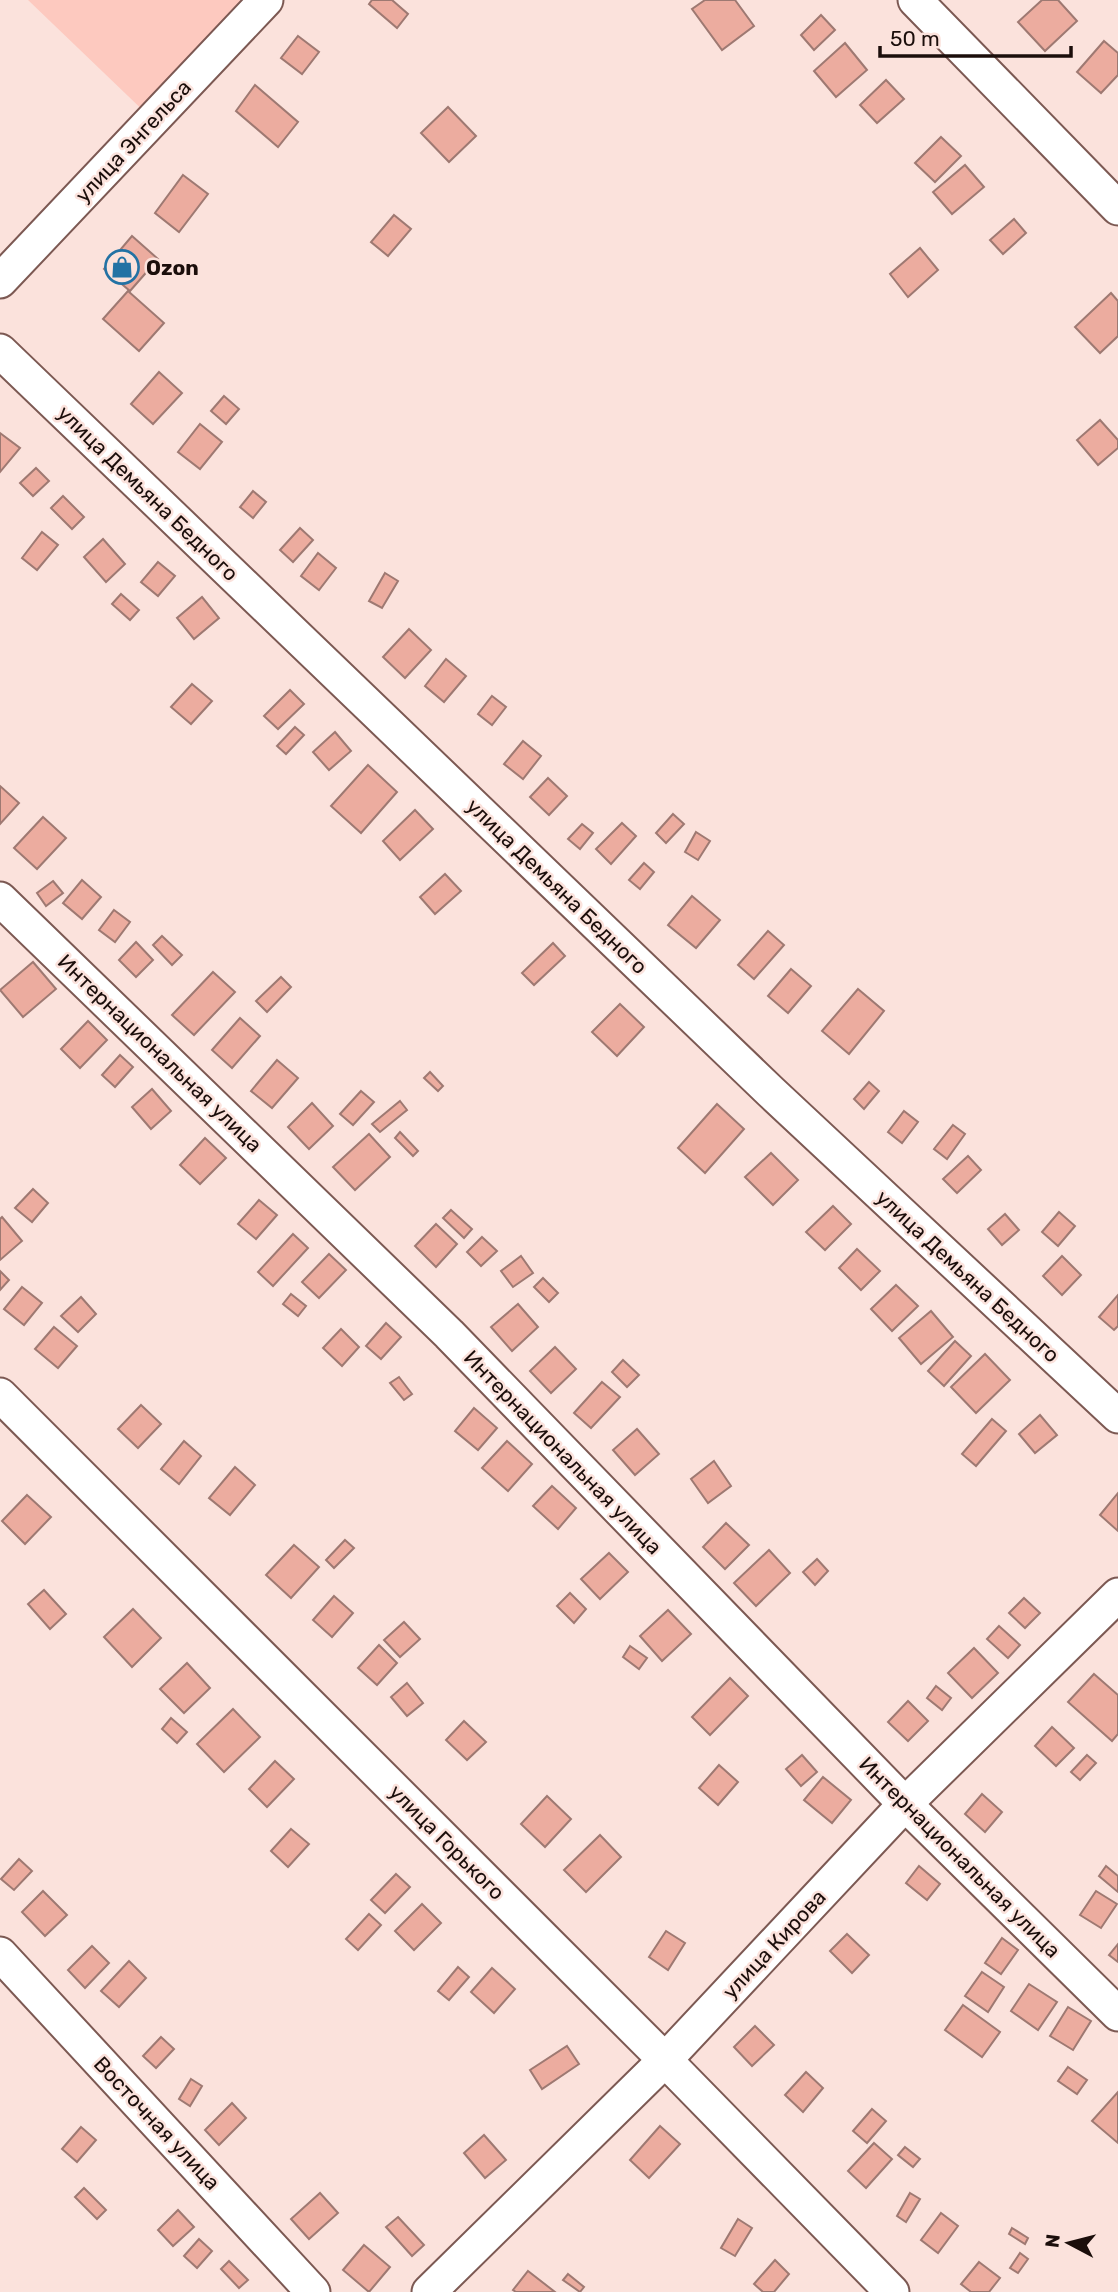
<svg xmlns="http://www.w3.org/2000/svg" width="1118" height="2292" font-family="Rubik,sans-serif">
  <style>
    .green { fill: #fdc9bf }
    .building { fill: #ecac9f; stroke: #9e7972; stroke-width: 2 }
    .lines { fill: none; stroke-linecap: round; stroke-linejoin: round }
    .minor-casing { stroke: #7c5953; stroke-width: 37 }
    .minor { stroke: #fff; stroke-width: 33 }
    .labels { text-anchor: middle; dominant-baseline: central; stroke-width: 5; stroke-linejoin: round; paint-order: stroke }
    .street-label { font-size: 21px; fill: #1b0e0b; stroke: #fbe2dc }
    .poi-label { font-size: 21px; font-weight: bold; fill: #1b0e0b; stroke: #fbe2dc; text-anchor: start }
  </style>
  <rect width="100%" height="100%" fill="#fbe2dc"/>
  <path class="green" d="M28,0H267L153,120Z"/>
  <g class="building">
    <path d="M372,0H392L408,14L397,28L369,4Z"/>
    <path d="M705,0H735L754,26L722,50L692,9Z"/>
    <path d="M1042,0H1058L1077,21L1045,51L1018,22Z"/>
    <path d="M821,15L835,30L814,50L801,35Z"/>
    <path d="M298,36L319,52L302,74L281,58Z"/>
    <path d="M1104,41L1118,53V75L1101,93L1077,72Z"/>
    <path d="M845,43L867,70L836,97L814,71Z"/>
    <path d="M886,80L904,99L877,123L860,105Z"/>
    <path d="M255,85L298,122L278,147L236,111Z"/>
    <path d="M448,107L476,136L449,162L421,133Z"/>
    <path d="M941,137L961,156L935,182L915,163Z"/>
    <path d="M965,165L984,187L952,214L933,192Z"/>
    <path d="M183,175L208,194L179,232L155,213Z"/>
    <path d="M394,215L411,229L388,256L371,242Z"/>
    <path d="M1014,219L1026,233L1003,254L990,240Z"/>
    <path d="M132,236L158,259L130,291L104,269Z"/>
    <path d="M920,248L938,270L908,297L890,274Z"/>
    <path d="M128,291L164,323L139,351L103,319Z"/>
    <path d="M1111,293L1118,301V336L1100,353L1075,327Z"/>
    <path d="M159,372L182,393L153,424L131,404Z"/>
    <path d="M224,396L239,409L226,424L211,411Z"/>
    <path d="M1100,420L1118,440V448L1098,465L1077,440Z"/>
    <path d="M200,424L222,442L200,469L178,452Z"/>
    <path d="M0,433L20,448L0,472Z"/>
    <path d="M36,468L49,481L33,496L20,483Z"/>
    <path d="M253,491L266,502L253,518L240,507Z"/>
    <path d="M63,496L84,517L72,529L51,508Z"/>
    <path d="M300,528L313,540L293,562L280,550Z"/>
    <path d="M42,532L58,545L37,570L22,558Z"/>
    <path d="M103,539L125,564L106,582L84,557Z"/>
    <path d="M318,553L336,568L319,590L301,576Z"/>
    <path d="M158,562L175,576L158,596L141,582Z"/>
    <path d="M385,573L398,581L382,608L369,601Z"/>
    <path d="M121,594L139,610L130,620L112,604Z"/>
    <path d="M202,597L219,618L194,639L177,618Z"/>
    <path d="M409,629L431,650L405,678L383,657Z"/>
    <path d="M446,659L466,676L444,702L425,686Z"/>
    <path d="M192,684L212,701L191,724L171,707Z"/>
    <path d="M290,690L304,704L278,729L264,716Z"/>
    <path d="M492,696L506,707L492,725L478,714Z"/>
    <path d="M295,727L304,735L286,754L277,746Z"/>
    <path d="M335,732L351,751L329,770L313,752Z"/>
    <path d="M523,741L541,756L523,779L504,764Z"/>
    <path d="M368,765L397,792L361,833L331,806Z"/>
    <path d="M548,778L567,796L549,815L530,797Z"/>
    <path d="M0,786L19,803L0,824Z"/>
    <path d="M415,810L433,829L400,860L383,841Z"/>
    <path d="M673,814L684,824L666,843L656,833Z"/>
    <path d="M43,817L66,838L37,869L14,848Z"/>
    <path d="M622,823L636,836L611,864L596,849Z"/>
    <path d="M582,824L593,833L580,849L568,839Z"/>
    <path d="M696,832L710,841L698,860L685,852Z"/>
    <path d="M644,863L654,872L640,889L629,880Z"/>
    <path d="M445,874L461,891L435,914L420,897Z"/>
    <path d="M82,880L101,897L82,919L63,903Z"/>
    <path d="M53,881L63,893L46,906L37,893Z"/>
    <path d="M692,896L720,920L696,948L668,925Z"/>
    <path d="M114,910L130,922L115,942L99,930Z"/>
    <path d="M768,931L784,945L754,979L738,965Z"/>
    <path d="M162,936L182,955L172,965L153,945Z"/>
    <path d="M136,942L153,960L136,977L119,960Z"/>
    <path d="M553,943L565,956L534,985L522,973Z"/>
    <path d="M33,962L56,989L23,1017L0,990Z"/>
    <path d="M791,969L811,986L788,1013L768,996Z"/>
    <path d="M213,972L235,992L194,1035L172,1015Z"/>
    <path d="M281,977L291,987L267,1012L256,1001Z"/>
    <path d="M858,989L884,1011L849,1054L822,1031Z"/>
    <path d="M620,1004L644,1027L617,1056L592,1032Z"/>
    <path d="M240,1018L260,1036L232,1068L212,1050Z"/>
    <path d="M88,1021L107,1040L80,1068L61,1049Z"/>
    <path d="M120,1055L133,1067L115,1087L102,1075Z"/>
    <path d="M277,1060L298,1078L272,1108L251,1091Z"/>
    <path d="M430,1072L443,1086L438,1091L424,1078Z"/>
    <path d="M869,1082L879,1091L864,1109L854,1099Z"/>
    <path d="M152,1089L171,1111L151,1129L132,1107Z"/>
    <path d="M361,1091L374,1102L353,1125L340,1114Z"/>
    <path d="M400,1101L407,1110L380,1132L372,1124Z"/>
    <path d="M312,1103L333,1126L309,1149L288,1127Z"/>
    <path d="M717,1104L744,1129L705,1173L678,1148Z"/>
    <path d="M904,1111L918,1122L902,1143L888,1132Z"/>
    <path d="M953,1125L965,1134L947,1159L934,1149Z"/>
    <path d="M400,1132L418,1151L413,1156L395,1138Z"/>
    <path d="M369,1134L390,1157L355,1190L333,1167Z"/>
    <path d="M205,1138L226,1158L200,1184L180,1165Z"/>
    <path d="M771,1153L798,1180L773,1205L745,1177Z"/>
    <path d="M968,1156L981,1170L957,1193L943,1179Z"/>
    <path d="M33,1189L48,1203L32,1222L15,1208Z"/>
    <path d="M259,1200L277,1215L256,1239L238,1224Z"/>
    <path d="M833,1206L851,1224L825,1250L806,1232Z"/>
    <path d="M451,1210L472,1229L464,1238L443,1218Z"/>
    <path d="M1059,1212L1075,1226L1058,1246L1042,1232Z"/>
    <path d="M1005,1214L1019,1230L1002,1245L988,1229Z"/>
    <path d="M2,1217L22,1241L0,1260V1219Z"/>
    <path d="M436,1224L457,1244L436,1267L415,1246Z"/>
    <path d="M293,1234L308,1248L273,1286L258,1272Z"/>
    <path d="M482,1237L497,1251L481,1266L467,1252Z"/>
    <path d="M857,1249L880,1271L861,1290L839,1268Z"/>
    <path d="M329,1254L346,1270L319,1298L302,1282Z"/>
    <path d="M521,1256L533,1273L513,1287L501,1271Z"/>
    <path d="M1062,1256L1081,1275L1062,1295L1043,1276Z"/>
    <path d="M0,1271L9,1280L0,1290Z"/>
    <path d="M543,1278L558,1293L549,1302L534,1287Z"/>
    <path d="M896,1285L918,1306L892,1331L871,1309Z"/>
    <path d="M22,1287L42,1303L24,1325L4,1309Z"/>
    <path d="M291,1294L306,1306L298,1316L283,1304Z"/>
    <path d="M1118,1295V1326L1114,1330L1099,1317Z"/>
    <path d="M81,1297L96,1314L78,1332L61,1316Z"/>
    <path d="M518,1304L538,1327L512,1351L491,1327Z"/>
    <path d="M931,1311L953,1337L921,1364L899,1338Z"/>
    <path d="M386,1323L401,1337L381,1359L366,1346Z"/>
    <path d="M54,1327L77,1346L58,1368L35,1349Z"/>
    <path d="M341,1329L359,1347L342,1366L323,1348Z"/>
    <path d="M955,1341L971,1356L944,1386L928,1371Z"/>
    <path d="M555,1347L576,1369L551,1393L530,1371Z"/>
    <path d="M985,1354L1010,1380L976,1413L951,1387Z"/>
    <path d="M623,1360L639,1375L627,1387L612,1372Z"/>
    <path d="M399,1377L412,1394L404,1400L390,1383Z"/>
    <path d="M602,1382L620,1397L591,1428L574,1413Z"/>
    <path d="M141,1405L161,1424L138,1448L118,1429Z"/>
    <path d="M474,1408L497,1428L478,1450L455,1431Z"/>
    <path d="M1040,1415L1057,1435L1035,1453L1019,1434Z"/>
    <path d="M992,1419L1006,1431L976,1466L962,1454Z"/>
    <path d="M637,1429L659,1454L635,1475L613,1450Z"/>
    <path d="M184,1441L201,1456L179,1484L161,1469Z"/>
    <path d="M507,1441L532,1464L508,1491L482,1468Z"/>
    <path d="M714,1461L731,1486L708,1503L691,1479Z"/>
    <path d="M235,1467L255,1485L230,1515L209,1498Z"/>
    <path d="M552,1486L576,1508L558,1529L533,1506Z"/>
    <path d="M1118,1493V1531L1100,1515Z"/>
    <path d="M27,1495L51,1517L25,1544L2,1521Z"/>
    <path d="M726,1523L749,1545L725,1569L703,1547Z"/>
    <path d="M345,1540L354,1548L334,1568L326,1560Z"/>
    <path d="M294,1545L319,1567L291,1598L266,1575Z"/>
    <path d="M769,1550L790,1573L756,1606L734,1583Z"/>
    <path d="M609,1553L628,1572L600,1599L581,1579Z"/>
    <path d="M817,1559L828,1571L815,1585L803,1572Z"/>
    <path d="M44,1590L66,1614L50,1629L28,1604Z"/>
    <path d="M570,1593L586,1609L574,1623L557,1606Z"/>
    <path d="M334,1596L353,1613L332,1637L313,1620Z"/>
    <path d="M1024,1598L1040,1613L1025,1628L1009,1613Z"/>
    <path d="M133,1609L161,1638L132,1667L104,1637Z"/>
    <path d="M668,1610L691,1634L662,1661L640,1636Z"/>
    <path d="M404,1622L420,1639L400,1657L384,1640Z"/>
    <path d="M999,1626L1020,1645L1008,1658L987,1639Z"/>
    <path d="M379,1645L397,1663L377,1685L358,1668Z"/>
    <path d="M630,1646L647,1658L639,1669L623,1657Z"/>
    <path d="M974,1648L998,1673L972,1698L948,1673Z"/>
    <path d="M187,1663L210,1688L184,1713L160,1689Z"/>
    <path d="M1094,1674L1118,1695V1734L1112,1741L1068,1702Z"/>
    <path d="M730,1678L748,1696L710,1735L692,1717Z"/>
    <path d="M407,1683L423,1703L407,1716L391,1697Z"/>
    <path d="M936,1686L951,1698L942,1710L927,1698Z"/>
    <path d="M908,1701L928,1721L908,1741L888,1722Z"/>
    <path d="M233,1709L260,1737L224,1772L197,1744Z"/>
    <path d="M171,1718L187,1732L177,1743L162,1729Z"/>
    <path d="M464,1721L486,1742L467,1760L446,1740Z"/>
    <path d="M1052,1727L1074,1748L1056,1766L1035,1746Z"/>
    <path d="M802,1755L817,1772L801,1786L786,1769Z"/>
    <path d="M1087,1755L1096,1763L1080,1780L1071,1772Z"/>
    <path d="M275,1761L294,1779L267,1807L249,1789Z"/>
    <path d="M719,1765L738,1782L718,1805L699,1788Z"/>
    <path d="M823,1777L851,1800L832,1823L804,1800Z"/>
    <path d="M982,1794L1002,1812L985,1832L965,1814Z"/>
    <path d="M547,1796L571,1819L545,1847L521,1824Z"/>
    <path d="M291,1829L309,1844L288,1867L271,1851Z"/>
    <path d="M600,1835L621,1857L586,1892L564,1870Z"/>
    <path d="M19,1859L32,1871L14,1890L1,1879Z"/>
    <path d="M919,1866L940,1884L927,1900L906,1883Z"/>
    <path d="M1106,1866L1118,1876V1892L1099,1876Z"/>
    <path d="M396,1874L410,1887L385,1913L371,1900Z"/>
    <path d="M43,1891L67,1915L45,1936L22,1912Z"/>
    <path d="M1096,1891L1117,1904L1101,1928L1080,1915Z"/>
    <path d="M422,1904L441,1923L414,1950L395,1931Z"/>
    <path d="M369,1914L381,1925L358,1950L346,1939Z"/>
    <path d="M666,1931L685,1943L668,1970L649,1957Z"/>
    <path d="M847,1934L869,1955L852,1973L830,1951Z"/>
    <path d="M1002,1938L1018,1950L1001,1974L985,1963Z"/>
    <path d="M1118,1944V1962L1109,1955Z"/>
    <path d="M92,1946L109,1963L85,1988L68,1970Z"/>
    <path d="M129,1961L146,1978L119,2007L101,1991Z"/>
    <path d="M458,1967L469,1977L449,2000L438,1991Z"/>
    <path d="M492,1968L515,1989L494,2013L471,1992Z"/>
    <path d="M982,1972L1004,1987L988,2012L965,1996Z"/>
    <path d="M1029,1984L1057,2002L1038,2030L1011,2011Z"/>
    <path d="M963,2005L1000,2032L982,2057L945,2030Z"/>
    <path d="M1068,2007L1091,2021L1073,2050L1050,2036Z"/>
    <path d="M755,2026L774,2045L752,2066L734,2047Z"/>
    <path d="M161,2037L174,2049L156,2068L143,2056Z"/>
    <path d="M567,2046L579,2064L542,2089L530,2070Z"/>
    <path d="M1068,2067L1087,2080L1077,2094L1058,2081Z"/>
    <path d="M806,2072L823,2088L803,2112L785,2095Z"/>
    <path d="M191,2079L202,2086L190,2106L179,2099Z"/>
    <path d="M1118,2092V2143L1092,2121Z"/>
    <path d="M232,2103L246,2118L219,2145L205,2130Z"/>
    <path d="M872,2109L886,2121L867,2143L853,2131Z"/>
    <path d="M660,2126L680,2144L649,2178L630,2160Z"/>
    <path d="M81,2127L96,2140L77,2162L62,2149Z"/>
    <path d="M484,2135L506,2160L485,2178L464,2153Z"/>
    <path d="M874,2143L892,2159L866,2188L848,2171Z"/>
    <path d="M905,2147L920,2159L913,2167L898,2155Z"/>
    <path d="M84,2188L106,2210L97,2219L75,2197Z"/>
    <path d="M320,2193L338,2213L309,2239L291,2219Z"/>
    <path d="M910,2193L920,2199L906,2222L897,2216Z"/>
    <path d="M178,2210L194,2227L173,2246L158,2230Z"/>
    <path d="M941,2213L958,2226L938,2253L921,2240Z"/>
    <path d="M398,2217L424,2245L412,2256L386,2227Z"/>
    <path d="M738,2219L752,2228L735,2256L721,2248Z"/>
    <path d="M1012,2228L1028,2238L1025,2244L1009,2234Z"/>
    <path d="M199,2239L212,2251L197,2268L184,2256Z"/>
    <path d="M364,2245L390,2267L369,2292L343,2270Z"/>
    <path d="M1020,2253L1028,2259L1018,2273L1010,2268Z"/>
    <path d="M775,2260L789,2274L774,2292H763L754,2284Z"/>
    <path d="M229,2261L248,2280L239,2288L221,2269Z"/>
    <path d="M979,2262L1000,2278L989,2292H971L961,2284Z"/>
    <path d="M528,2271L555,2292H516L513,2290Z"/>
    <path d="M568,2274L584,2287L580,2292L563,2280Z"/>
  </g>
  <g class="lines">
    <g class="minor-casing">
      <g id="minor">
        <path d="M915,0L1118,208"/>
        <path d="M0,281L266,0"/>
        <path d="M0,351L771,1092L1118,1416"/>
        <path d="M0,899L449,1334L905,1804L1118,2014"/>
        <path d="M0,1395L665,2060L892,2292"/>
        <path d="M0,1954L313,2292"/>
        <path d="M429,2292L665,2060L905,1804L1118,1595"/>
      </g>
    </g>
    <use href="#minor" class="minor"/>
  </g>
  <defs>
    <g id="shop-ring" transform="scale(1.75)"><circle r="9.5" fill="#fbe2dc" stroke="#2372a4" stroke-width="1.5"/><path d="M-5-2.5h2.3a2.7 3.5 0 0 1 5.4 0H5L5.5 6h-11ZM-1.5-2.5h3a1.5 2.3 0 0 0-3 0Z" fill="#2372a4"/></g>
  </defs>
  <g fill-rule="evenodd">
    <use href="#shop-ring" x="122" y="267"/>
  </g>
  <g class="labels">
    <g class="street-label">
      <text transform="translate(133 141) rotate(-47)">улица Энгельса</text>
      <text transform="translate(148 493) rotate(44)">улица Демьяна Бедного</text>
      <text transform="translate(557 886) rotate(44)">улица Демьяна Бедного</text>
      <text transform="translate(160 1053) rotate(44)">Интернациональная улица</text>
      <text transform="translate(968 1276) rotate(43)">улица Демьяна Бедного</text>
      <text transform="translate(563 1452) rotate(46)">Интернациональная улица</text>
      <text transform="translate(447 1842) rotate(45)">улица Горького</text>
      <text transform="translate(960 1857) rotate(45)">Интернациональная улица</text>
      <text transform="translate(774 1944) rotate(-47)">улица Кирова</text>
      <text transform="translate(157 2123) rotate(47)">Восточная улица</text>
    </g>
    <g class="poi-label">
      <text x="146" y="267">Ozon</text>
    </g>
  </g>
  <g transform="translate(1069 2243) rotate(277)" stroke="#fbe2dc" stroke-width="5" paint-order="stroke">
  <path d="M0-5L12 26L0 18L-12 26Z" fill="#1b0e0b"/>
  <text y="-10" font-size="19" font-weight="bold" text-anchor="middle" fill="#1b0e0b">N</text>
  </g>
  <path d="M880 46v10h191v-10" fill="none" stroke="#1b0e0b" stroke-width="3.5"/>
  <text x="890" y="46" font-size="21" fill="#1b0e0b" stroke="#fbe2dc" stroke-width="5" paint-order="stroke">50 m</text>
</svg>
